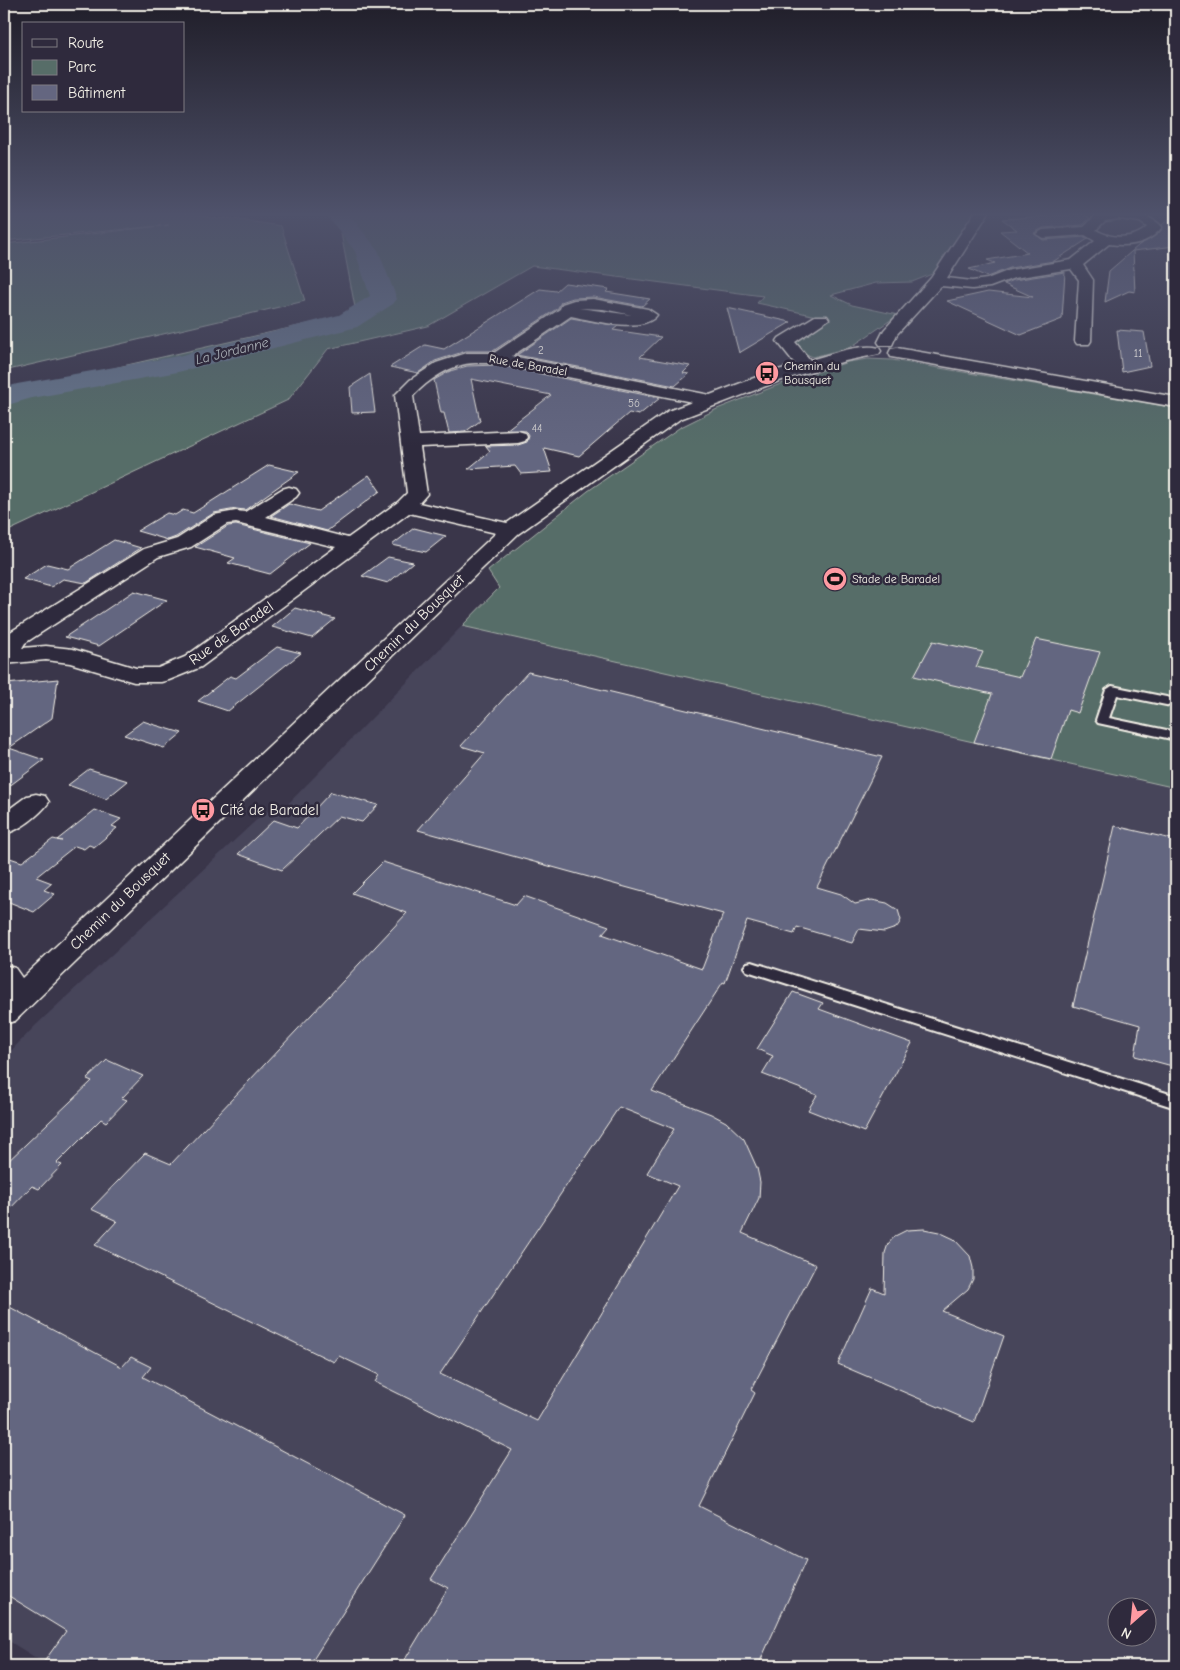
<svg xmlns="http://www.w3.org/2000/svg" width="1180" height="1670" font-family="'Comic Neue',sans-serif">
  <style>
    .built { fill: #47445a; fill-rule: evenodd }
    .green { fill: #576d68; stroke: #a6afa8 }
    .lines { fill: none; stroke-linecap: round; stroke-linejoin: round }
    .river { fill: #66758a; fill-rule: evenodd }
    .building { fill: #646680; stroke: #f4f1e8; fill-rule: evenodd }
    .lane-casing { stroke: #f4f1e8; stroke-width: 4 }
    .street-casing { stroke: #f4f1e8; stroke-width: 3 }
    .lane { fill: #2f2a3d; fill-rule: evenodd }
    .street { fill: #2f2a3d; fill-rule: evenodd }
    .labels { text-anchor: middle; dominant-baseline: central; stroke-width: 5; stroke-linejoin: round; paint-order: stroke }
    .far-number-label { font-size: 11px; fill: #d0cece }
    .far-street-label { font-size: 12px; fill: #f4f1e8; stroke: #2f2a3d }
    .far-poi-label { font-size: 12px; fill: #f4f1e8; stroke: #2f2a3d; text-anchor: start }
    .far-water-label { font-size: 14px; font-style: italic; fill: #adb3b9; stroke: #2f2a3d }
    .street-label { font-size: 15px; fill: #f4f1e8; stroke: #2f2a3d }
    .poi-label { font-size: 15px; fill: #f4f1e8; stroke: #2f2a3d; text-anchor: start }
  </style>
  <rect width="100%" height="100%" fill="#3a364a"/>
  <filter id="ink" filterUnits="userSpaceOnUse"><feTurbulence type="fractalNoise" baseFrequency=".02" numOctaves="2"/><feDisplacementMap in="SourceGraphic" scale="10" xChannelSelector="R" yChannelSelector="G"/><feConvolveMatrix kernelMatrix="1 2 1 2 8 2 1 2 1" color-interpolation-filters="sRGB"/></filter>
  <g filter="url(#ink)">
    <path class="built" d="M462,626L1176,788V1666H49L4,1638V1058L36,1025L266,811L278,814ZM1118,1608H1148V1638H1118Z"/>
    <g class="green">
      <path d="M4,212H179L218,219L227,218L281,226L305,301L4,371V244L169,225L4,241Z"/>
      <path d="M337,212H976L942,270L912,282L876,283L831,295L852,305L898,315L851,347L813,357L799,351L793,343L830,319L757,303L763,296L532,266L428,326L328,349L288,400L4,533V393L356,313Z"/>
      <path d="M868,359L892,360L1176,408V788L462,626L499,588L488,571L588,491L679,428L717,409L778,385L848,362Z"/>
    </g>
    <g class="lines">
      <path class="river" d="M324,212H347L378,250L397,299L393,304L357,327L178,372L32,398L4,406V388L17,384L178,356L339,315L370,296L355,251Z"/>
    </g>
    <g class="building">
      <path d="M1176,212V246L1133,251L1135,292L1129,291L1105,302L1109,271L1139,245L1158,234L1163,228L1162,225Z"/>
      <path d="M1084,214L1090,218L1083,225L1043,228L1034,233L1043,240L1085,237L1088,239L1054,261L1010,268L987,277L969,269L995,263L987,260L1028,253L1000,231L1017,230L1002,219Z"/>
      <path d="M1065,272L1062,319L1021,335L947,301L988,292L1033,297L1004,284L1014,280Z"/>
      <path d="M565,283L609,289L606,292L650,299L642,306L593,297L573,298L561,302L558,308L493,351H466L435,361L418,373L390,367L425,345L444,349L540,289L556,291Z"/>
      <path d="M727,308L791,322L739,353Z"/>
      <path d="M571,318L618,326L613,330L661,337L640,357L690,366L683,373L689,374L675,386L517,355Z"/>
      <path d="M1117,330L1144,332L1150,366L1122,372Z"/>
      <path d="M498,365L660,398L639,415L629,413L579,456L544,448L552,472L521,474L515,466L468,469L490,451L486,446L518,445L527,442L529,436L526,431L506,430L551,395L471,379L480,421L465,432L449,433L444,413H441L434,380L450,371L467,366Z"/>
      <path d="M370,374L375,412L352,413L350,387Z"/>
      <path d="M269,465L299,472L245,510L236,509L214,513L176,537L168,540L137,531L167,513L175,515L183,510L193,513Z"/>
      <path d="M369,475L380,491L327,531L271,516L289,504L318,511Z"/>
      <path d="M236,525L310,543L270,574L228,563L235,558L195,547L228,526Z"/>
      <path d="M414,528L446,536L426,552L392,545Z"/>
      <path d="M114,540L141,548L86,583L63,579L51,587L23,579L47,564L68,569Z"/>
      <path d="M388,557L413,562L388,583L362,576Z"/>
      <path d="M134,591L167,600L99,646L65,637Z"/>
      <path d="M295,608L335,619L312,638L272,627Z"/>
      <path d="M1036,639L1100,652L1078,713L1068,710L1051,759L974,742L992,694L914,676L933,641L983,652L976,667L1020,677Z"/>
      <path d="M277,647L301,653L228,711L198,701L230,676L236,678Z"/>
      <path d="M528,672L882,757L817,887L841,894L855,904L872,900L887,903L898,910L901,920L899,924L896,928L884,932L859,929L852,943L797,927L794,934L747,921L725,983L723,982L652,1091L711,1114L726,1122L744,1139L757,1168L760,1182L759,1198L742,1233L816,1265L751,1390L755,1393L699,1506L806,1560L758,1666H401L448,1588L431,1579L512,1450L375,1382L379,1375L339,1356L334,1362L95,1245L117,1221L91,1209L145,1153L171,1164L407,913L352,893L383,862L516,905L524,896L609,926L602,934L702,969L723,914L418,830L485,753L461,746ZM619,1107L674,1129L647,1173L678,1186L537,1421L440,1374Z"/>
      <path d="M58,679L52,718L9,748L44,760L4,790V694L6,684Z"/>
      <path d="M143,721L152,724L182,733L164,748L124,735Z"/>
      <path d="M89,769L128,781L106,799L68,785Z"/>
      <path d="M331,792L378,805L362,822L339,816L282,870L238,854L274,820L297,828Z"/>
      <path d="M95,810L121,819L112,826L117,828L94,847L89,845L84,849L75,846L36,877L52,883L44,890L55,894L34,912L4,900V856L22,862L53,839L62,841L57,840Z"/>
      <path d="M1115,826L1176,840V1067L1135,1056L1140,1025L1073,1006Z"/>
      <path d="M793,992L823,1003L819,1009L912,1043L864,1132L808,1110L817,1095L762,1074L773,1056L757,1049Z"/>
      <path d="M107,1060L143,1076L122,1098L127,1100L106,1122L101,1119L57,1163L62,1165L39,1189L32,1186L4,1215V1165L92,1081L87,1079Z"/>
      <path d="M924,1229L939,1232L954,1239L970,1256L973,1268V1279L968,1289L942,1311L1004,1336L974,1422L838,1364L872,1288L884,1293L885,1253L888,1244L895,1236L907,1230Z"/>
      <path d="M4,1304L122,1367L131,1357L151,1367L143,1377L405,1515L309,1666H41L66,1631L4,1593Z"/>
    </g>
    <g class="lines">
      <g class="lane-casing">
        <g id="lane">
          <path d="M1112,686L1176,699V707L1117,695L1109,718L1176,732V740L1098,723L1096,720L1106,690Z"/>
          <path d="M752,962L1176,1096V1108L747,971L744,967L747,963Z"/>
        </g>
      </g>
      <g class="street-casing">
        <g id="street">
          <path d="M975,212H989L947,278L972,281L987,279L1010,270L1071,260L1095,241L1085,235L1043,238L1036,234L1043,230L1084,227C1088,224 1091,219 1095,216C1110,206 1151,213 1162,227C1149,244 1129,247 1109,244L1083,265L1093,280L1091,341L1089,344H1077L1075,341L1079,280L1071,269L1014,278L990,287L972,289L941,286L897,334L892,345H880L878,342L884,330L931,278ZM1119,219L1140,222L1147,227C1134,240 1111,239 1096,230L1105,221Z"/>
          <path d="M593,299L648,309L657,315C644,334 590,320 571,316L512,356L710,395L767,373L796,365L777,341L779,338L815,316H827L829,319L795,342L810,360C829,355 860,343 879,348L881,351L879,354L845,361L779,381L680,419L518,534L15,1021L4,1024V965L15,968L22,978L496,533L409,513L201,667L169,680L161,682H134L70,663L46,660L4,664V639L7,634L144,549L177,539L214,515L236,511L245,512L282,489L289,487L296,489L299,493L296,497L266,517L348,538L398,502L407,493L395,395L410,380L436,363L467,353H494L560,309L562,304L574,300ZM579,308L603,309L632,315ZM475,363H498L692,402L668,411L507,523L419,503L427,494L420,447L518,443L525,441L527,437L525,433L518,431L419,436L413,396C428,380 452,363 475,363ZM236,523L336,547L185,657L158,668H136L73,649L46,646L22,648L25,643L158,557L191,547L227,524Z"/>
          <path d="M897,348L1176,397V407L891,357L889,353L891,349Z"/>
          <path d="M36,794L45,796L49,802C40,815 19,831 4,834V813L27,796Z"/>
        </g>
      </g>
      <use href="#lane" class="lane"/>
      <use href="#street" class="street"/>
    </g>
  </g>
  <linearGradient id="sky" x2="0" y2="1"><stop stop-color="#201e29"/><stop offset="0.48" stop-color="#4f526b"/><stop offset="1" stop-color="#4f526b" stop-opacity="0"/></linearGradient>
  <rect width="1180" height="446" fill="url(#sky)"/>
  <defs>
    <g id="bus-disc" transform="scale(1.25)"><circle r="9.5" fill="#ff9aa2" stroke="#2f2a3d"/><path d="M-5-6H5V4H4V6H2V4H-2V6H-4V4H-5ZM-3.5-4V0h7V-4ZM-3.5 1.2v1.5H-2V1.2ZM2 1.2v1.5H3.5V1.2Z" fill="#111"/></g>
    <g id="stadium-disc" transform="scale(1.25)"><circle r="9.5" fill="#ff9aa2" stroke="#2f2a3d"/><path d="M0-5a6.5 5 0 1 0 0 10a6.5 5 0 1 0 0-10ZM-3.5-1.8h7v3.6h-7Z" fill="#111"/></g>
  </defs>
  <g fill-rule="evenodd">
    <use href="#bus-disc" x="767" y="373"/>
    <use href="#stadium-disc" x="835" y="579"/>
    <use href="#bus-disc" x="203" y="810"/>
  </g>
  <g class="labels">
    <g class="far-number-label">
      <text x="541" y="350">2</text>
      <text x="1138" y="353">11</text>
      <text x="634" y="403">56</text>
      <text x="537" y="428">44</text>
    </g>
    <g class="far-street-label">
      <text transform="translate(528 365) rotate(10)">Rue de Baradel</text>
    </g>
    <g class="far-poi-label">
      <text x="784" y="366">Chemin du<tspan x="784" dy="14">Bousquet</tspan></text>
      <text x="852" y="579">Stade de Baradel</text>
    </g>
    <g class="far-water-label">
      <text transform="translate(232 351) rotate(-14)">La Jordanne</text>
    </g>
    <g class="street-label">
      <text transform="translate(414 623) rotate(-44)">Chemin du Bousquet</text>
      <text transform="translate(231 633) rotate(-35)">Rue de Baradel</text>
      <text transform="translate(120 901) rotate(-44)">Chemin du Bousquet</text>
    </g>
    <g class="poi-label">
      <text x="220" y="810">Cité de Baradel</text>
    </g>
  </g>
  <rect width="1180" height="1670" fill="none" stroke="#2f2a3d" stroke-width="20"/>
  <rect x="10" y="10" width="1160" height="1650" fill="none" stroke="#f4f1e8" stroke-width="2" filter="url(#ink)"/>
  <rect x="22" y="22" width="162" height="90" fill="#2f2a3d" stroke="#7e7a81"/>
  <rect x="32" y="39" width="25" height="8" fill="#2f2a3d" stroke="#7e7a81"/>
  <text x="68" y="48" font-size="15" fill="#f4f1e8">Route</text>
  <rect x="32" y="60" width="25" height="15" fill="#576d68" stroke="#7e7a81"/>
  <text x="68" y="72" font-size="15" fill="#f4f1e8">Parc</text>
  <rect x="32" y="85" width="25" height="15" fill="#646680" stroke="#7e7a81"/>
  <text x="68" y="98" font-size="15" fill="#f4f1e8">Bâtiment</text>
  <g transform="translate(1132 1622) rotate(207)"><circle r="24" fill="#2f2a3d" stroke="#7e7a81"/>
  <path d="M0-4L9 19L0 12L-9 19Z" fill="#ff9aa2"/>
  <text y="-8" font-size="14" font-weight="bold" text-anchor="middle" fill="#f4f1e8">N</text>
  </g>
</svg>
